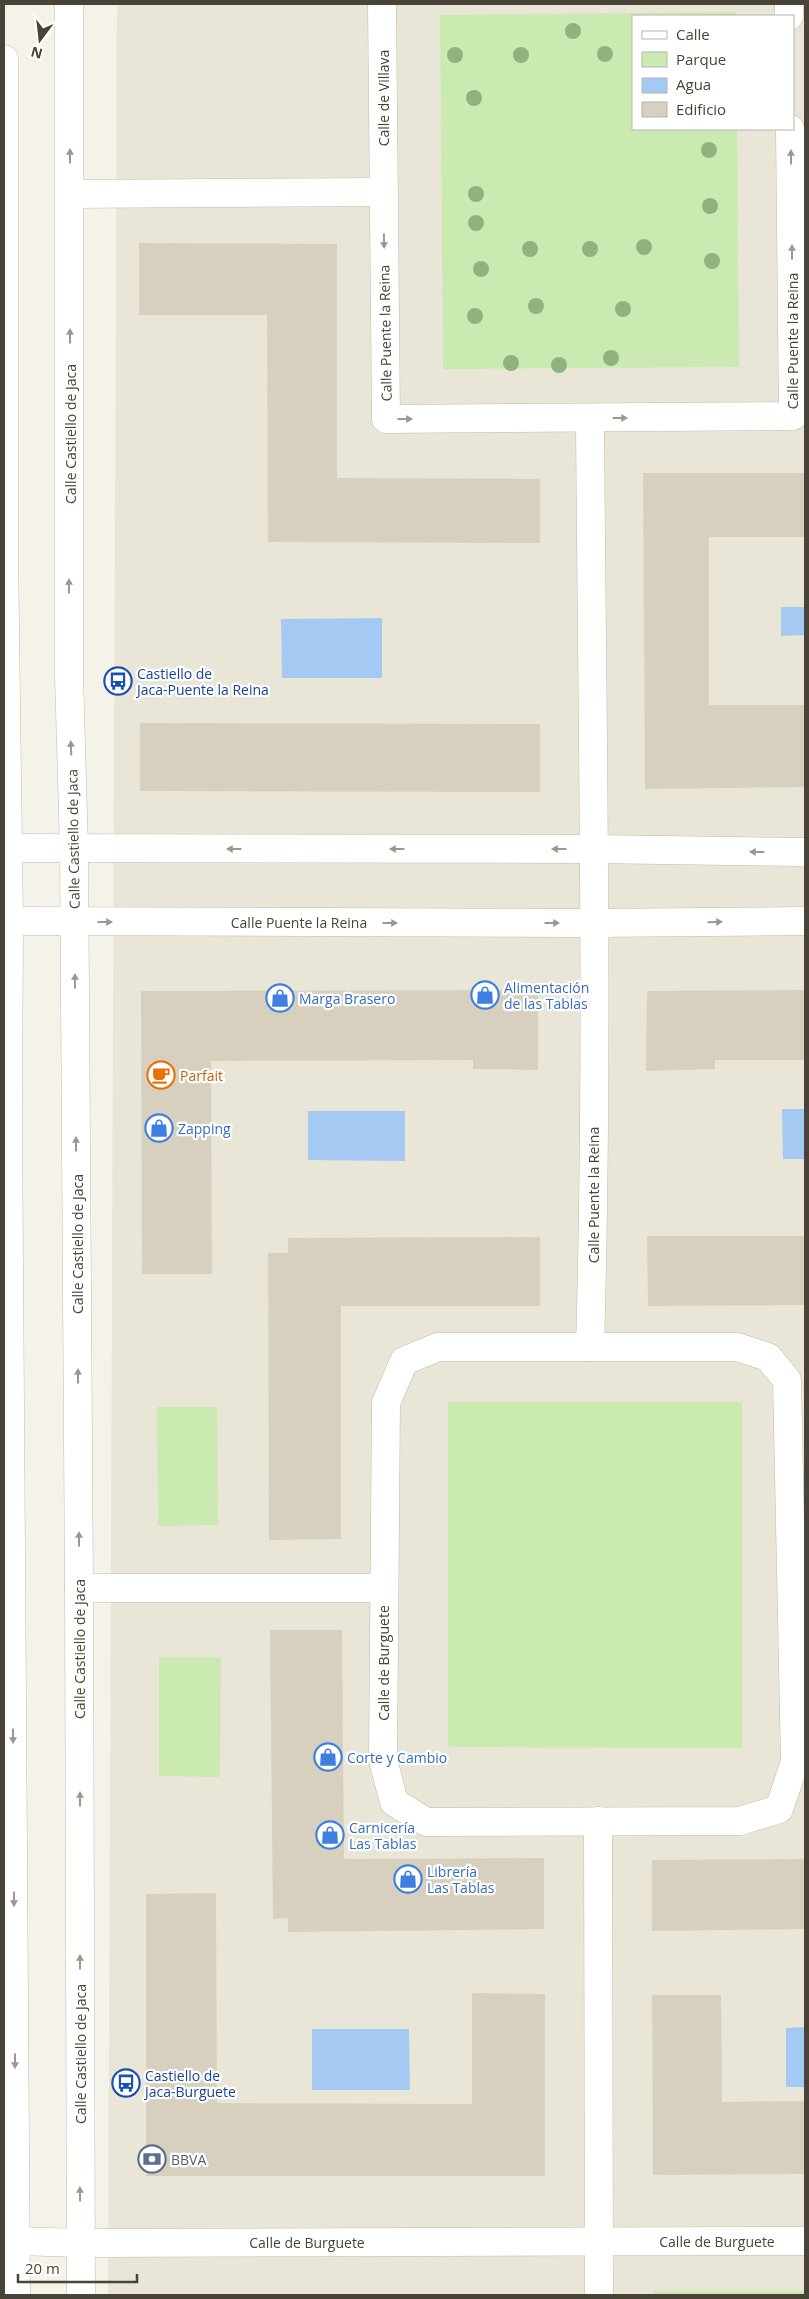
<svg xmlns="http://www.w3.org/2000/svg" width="809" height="2299" font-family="'Open Sans',sans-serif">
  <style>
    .residential { fill: #e9e6d7; fill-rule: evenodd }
    .green { fill: #caeab1 }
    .water { fill: #a4caf3 }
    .building { fill: #d7d0be }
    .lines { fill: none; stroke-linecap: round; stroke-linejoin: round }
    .minor-casing { stroke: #c1bcab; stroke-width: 29 }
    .minor { stroke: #fff; stroke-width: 28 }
    .tree { fill: #90b37e }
    .oneway { fill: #9b9891 }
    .labels { text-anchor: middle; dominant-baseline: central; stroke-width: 4.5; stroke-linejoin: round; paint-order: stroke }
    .street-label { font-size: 14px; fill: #494437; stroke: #fff }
    .transit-label { font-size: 14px; fill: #164399; stroke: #fff; text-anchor: start }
    .shop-label { font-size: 14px; fill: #366cbe; stroke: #fff; text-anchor: start }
    .food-label { font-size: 14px; fill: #c56008; stroke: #fff; text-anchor: start }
    .service-label { font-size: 14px; fill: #4e5e75; stroke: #fff; text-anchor: start }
  </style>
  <rect width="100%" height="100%" fill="#f5f3e9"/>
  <path class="residential" d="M117,4H805V2295H108ZM633,16H793V129H633Z"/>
  <g class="green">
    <path d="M736,12V16H633V129H737L739,367L443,369L440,15Z"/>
    <path d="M448,1402H742V1748L448,1747Z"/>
    <path d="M157,1407H217L218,1525L158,1526Z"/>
    <path d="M159,1657H221L220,1777L159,1776Z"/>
    <rect x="653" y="2291" width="152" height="4"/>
  </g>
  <g class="water">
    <path d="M781,607H805V635L781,636Z"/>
    <path d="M382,618V678H282L281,619Z"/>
    <path d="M782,1109H805V1159H783Z"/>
    <path d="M308,1111H405V1161L308,1160Z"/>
    <path d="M805,2027V2087H786V2028Z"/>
    <path d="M312,2029H409L410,2090H312Z"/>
  </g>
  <g class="building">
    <path d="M139,243L337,244V478L540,479V543L268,542L267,315H139Z"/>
    <path d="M643,473H805V537H709V705H805V787L645,789Z"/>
    <path d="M140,723L540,724V792L140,791Z"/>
    <path d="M538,990V1070L473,1069V1060L211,1061L212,1274H142L141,991Z"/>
    <path d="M805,990V1060H715V1069L646,1071L647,991Z"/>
    <path d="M647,1236H805V1305L648,1306Z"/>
    <path d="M540,1237V1306H341V1539L269,1540L268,1253H288V1238Z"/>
    <path d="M270,1630H342L344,1859L544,1858V1929L288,1932V1918L273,1919Z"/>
    <path d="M805,1859V1929L652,1931V1860Z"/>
    <path d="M216,1893L217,2103L472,2104V1993L545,1994V2176H146V1894Z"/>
    <path d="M652,1995H721L722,2102L805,2101V2174L653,2175Z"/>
  </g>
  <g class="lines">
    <g class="minor-casing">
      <g id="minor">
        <path d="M69,4V676L74,849L79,1588L81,2295"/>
        <path d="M382,4L386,419L793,416L790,129"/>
        <path d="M789,4V16"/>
        <path d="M4,59V553L9,921L8,1114L16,2295"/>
        <path d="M70,194L384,192"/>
        <path d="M4,848L592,849L805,852"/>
        <path d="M4,921L595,923L805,921"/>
        <path d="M438,1347H737L768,1357L787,1380L795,1762L779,1809L740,1821L426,1822L394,1802L383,1760L386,1403L404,1361Z"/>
        <path d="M590,1347C599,1038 592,728 590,418"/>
        <path d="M79,1588H384"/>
        <path d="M598,1821L599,2295"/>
        <path d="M16,2241L81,2243L805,2241"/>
      </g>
    </g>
    <use href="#minor" class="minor"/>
  </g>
  <g class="tree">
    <circle cx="573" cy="31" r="8"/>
    <circle cx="605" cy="54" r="8"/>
    <circle cx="455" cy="55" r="8"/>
    <circle cx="521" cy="55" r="8"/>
    <circle cx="474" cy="98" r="8"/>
    <circle cx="709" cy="150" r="8"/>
    <circle cx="476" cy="194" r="8"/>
    <circle cx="710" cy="206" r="8"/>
    <circle cx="476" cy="223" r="8"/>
    <circle cx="644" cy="247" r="8"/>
    <circle cx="530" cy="249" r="8"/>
    <circle cx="590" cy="249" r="8"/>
    <circle cx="712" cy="261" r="8"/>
    <circle cx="481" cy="269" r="8"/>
    <circle cx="536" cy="306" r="8"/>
    <circle cx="623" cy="309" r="8"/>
    <circle cx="475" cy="316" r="8"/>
    <circle cx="611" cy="358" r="8"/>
    <circle cx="511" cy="363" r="8"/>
    <circle cx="559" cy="365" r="8"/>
  </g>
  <defs><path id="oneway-solid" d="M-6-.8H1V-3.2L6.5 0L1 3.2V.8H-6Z" transform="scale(1.25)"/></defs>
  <g class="oneway">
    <use href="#oneway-solid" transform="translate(70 156) rotate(-90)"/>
    <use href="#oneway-solid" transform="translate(791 157) rotate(-91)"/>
    <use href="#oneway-solid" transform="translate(384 241) rotate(89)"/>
    <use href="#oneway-solid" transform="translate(792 252) rotate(-90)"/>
    <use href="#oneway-solid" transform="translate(70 336) rotate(-90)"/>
    <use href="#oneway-solid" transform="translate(620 418)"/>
    <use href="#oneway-solid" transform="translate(405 419)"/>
    <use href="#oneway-solid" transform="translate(69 586) rotate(-90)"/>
    <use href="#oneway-solid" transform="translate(71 748) rotate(-92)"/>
    <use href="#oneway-solid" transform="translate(234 849) rotate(180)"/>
    <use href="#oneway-solid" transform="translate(397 849) rotate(180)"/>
    <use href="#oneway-solid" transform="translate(559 849) rotate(-180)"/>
    <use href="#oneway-solid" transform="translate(757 852) rotate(-179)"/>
    <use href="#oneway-solid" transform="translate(105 922)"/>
    <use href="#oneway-solid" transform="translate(715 922) rotate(-1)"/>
    <use href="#oneway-solid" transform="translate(390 923)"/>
    <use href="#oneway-solid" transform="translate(552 923)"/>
    <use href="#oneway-solid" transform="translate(75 981) rotate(-90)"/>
    <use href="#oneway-solid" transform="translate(76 1144) rotate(-90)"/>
    <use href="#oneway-solid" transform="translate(78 1376) rotate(-90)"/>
    <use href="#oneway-solid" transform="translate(79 1539) rotate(-90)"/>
    <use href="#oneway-solid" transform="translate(13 1736) rotate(90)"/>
    <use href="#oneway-solid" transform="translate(80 1799) rotate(-90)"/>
    <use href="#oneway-solid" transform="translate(14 1899) rotate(90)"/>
    <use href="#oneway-solid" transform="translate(80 1962) rotate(-90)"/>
    <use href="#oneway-solid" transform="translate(15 2061) rotate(90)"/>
    <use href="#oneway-solid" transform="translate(80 2194) rotate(-91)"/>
  </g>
  <defs>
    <g id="bus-ring" transform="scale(1.4375)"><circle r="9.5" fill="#fff" stroke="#1a4fb4" stroke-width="1.5"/><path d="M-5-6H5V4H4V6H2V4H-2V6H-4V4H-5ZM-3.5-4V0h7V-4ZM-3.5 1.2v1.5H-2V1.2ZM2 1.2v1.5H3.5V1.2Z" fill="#1a4fb4"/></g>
    <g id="shop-ring" transform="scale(1.4375)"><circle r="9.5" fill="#fff" stroke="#3f7fe0" stroke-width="1.5"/><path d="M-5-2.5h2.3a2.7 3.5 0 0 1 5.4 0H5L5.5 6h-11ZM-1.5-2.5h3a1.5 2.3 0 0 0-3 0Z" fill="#3f7fe0"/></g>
    <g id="cafe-ring" transform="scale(1.4375)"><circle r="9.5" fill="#fff" stroke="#e8710a" stroke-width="1.5"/><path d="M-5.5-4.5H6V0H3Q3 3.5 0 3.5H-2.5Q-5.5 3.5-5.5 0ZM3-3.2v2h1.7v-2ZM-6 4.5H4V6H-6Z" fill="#e8710a"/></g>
    <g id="bank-ring" transform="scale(1.4375)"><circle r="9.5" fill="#fff" stroke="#5c6f8a" stroke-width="1.5"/><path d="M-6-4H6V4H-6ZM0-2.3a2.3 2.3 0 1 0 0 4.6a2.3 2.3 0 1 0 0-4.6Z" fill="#5c6f8a"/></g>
  </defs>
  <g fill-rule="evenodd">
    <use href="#bus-ring" x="118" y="681"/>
    <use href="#shop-ring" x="485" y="995"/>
    <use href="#shop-ring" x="280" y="998"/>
    <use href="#cafe-ring" x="161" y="1075"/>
    <use href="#shop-ring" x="159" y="1128"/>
    <use href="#shop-ring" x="328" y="1757"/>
    <use href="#shop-ring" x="330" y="1835"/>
    <use href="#shop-ring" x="408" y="1879"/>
    <use href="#bus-ring" x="126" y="2083"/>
    <use href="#bank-ring" x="152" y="2159"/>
  </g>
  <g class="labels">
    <g class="street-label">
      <text transform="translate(383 98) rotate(-90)">Calle de Villava</text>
      <text transform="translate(385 333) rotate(-91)">Calle Puente la Reina</text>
      <text transform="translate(792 341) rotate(-90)">Calle Puente la Reina</text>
      <text transform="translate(70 434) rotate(-90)">Calle Castiello de Jaca</text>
      <text transform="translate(73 839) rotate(-91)">Calle Castiello de Jaca</text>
      <text x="299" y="922">Calle Puente la Reina</text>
      <text transform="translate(593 1195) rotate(-90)">Calle Puente la Reina</text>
      <text transform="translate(77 1244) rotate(-90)">Calle Castiello de Jaca</text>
      <text transform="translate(79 1649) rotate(-90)">Calle Castiello de Jaca</text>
      <text transform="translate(383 1663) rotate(-90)">Calle de Burguete</text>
      <text transform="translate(80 2054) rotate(-90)">Calle Castiello de Jaca</text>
      <text x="717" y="2241">Calle de Burguete</text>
      <text x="307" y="2242">Calle de Burguete</text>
    </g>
    <g class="transit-label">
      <text x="137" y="673">Castiello de<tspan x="137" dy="16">Jaca-Puente la Reina</tspan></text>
      <text x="145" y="2075">Castiello de<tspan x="145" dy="16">Jaca-Burguete</tspan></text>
    </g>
    <g class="shop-label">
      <text x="504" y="987">Alimentación<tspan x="504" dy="16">de las Tablas</tspan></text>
      <text x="299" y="998">Marga Brasero</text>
      <text x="178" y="1128">Zapping</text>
      <text x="347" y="1757">Corte y Cambio</text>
      <text x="349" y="1827">Carnicería<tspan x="349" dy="16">Las Tablas</tspan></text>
      <text x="427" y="1871">Librería<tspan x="427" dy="16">Las Tablas</tspan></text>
    </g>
    <g class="food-label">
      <text x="180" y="1075">Parfait</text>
    </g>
    <g class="service-label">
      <text x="171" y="2159">BBVA</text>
    </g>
  </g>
  <rect width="809" height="2299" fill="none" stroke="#494437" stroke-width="10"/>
  <rect x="632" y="15" width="162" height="115" fill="#ffffff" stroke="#b6b4af"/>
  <rect x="642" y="31" width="25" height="8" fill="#ffffff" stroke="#b6b4af"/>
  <text x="676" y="40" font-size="15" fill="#494437">Calle</text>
  <rect x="642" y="52" width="25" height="15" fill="#caeab1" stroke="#b6b4af"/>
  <text x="676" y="65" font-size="15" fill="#494437">Parque</text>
  <rect x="642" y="78" width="25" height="15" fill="#a4caf3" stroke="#b6b4af"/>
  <text x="676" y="90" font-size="15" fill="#494437">Agua</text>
  <rect x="642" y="102" width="25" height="15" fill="#d7d0be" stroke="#b6b4af"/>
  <text x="676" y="115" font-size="15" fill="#494437">Edificio</text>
  <g transform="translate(40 40) rotate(195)" stroke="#ffffff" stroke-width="4" paint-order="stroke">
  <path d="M0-4L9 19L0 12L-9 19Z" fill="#494437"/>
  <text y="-8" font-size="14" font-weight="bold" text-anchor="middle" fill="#494437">N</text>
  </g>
  <path d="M18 2274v8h119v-8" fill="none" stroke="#494437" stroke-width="2.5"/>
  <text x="25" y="2274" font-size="15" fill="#494437" stroke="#ffffff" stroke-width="4" paint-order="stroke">20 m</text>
</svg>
